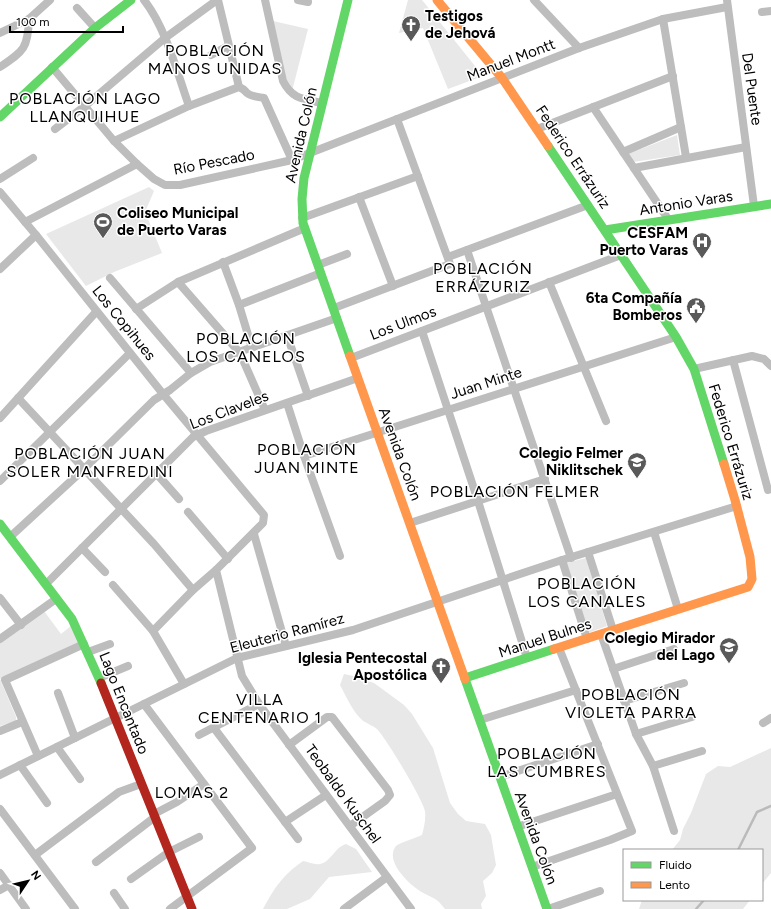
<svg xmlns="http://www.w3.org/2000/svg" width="771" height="909" font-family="Figtree,sans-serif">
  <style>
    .green { fill: #e8e8e8 }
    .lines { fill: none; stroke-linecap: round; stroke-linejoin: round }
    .stream { stroke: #bababa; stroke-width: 2.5 }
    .street { stroke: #bdbdbd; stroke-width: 8 }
    .fast { stroke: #63d668; stroke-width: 9 }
    .slow { stroke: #ff974d; stroke-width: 9 }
    .jam { stroke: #b3261e; stroke-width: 9 }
    .labels { text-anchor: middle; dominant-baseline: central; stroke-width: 3; stroke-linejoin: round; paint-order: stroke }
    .poi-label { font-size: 15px; font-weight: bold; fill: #000; stroke: #fff; text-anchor: end }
    .street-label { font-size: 15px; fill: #000; stroke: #fff }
    .neighbourhood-label { font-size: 16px; letter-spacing: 1px; fill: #000; stroke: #fff }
  </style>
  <rect width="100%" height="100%" fill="#fff"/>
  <g class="green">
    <path d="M408,0H422L483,76L448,89L423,28L399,33Z"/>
    <path d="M273,21L308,29L292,91L285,80Z"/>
    <path d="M677,135L680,155L633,162L628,154Z"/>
    <path d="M149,187L154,191L145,212L162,253L114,272L86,286L46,234Z"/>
    <path d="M586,558L607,626L588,633L566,563Z"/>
    <path d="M44,611L61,634L71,626L79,642L0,679L16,717V721L0,726V643Z"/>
    <path d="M344,674L358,677L374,683L404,705L412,714L433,748L450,803L458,814L466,821L485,824L491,835L496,865L492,873L483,881L486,896L481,904L482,909H445C443,907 441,904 439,902C434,897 426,895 420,891C409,884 384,861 396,846C399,843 416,838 422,835C424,827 426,820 425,811C422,798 386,738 377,729C372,725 365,723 361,719C352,710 346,696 340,685Z"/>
    <path d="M771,748V873L762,884V850H672L680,840L683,829L691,813L706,774L718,766L730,767Z"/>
    <path d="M346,844L356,849L372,872L329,877L310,899L287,909H263C275,887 282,876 303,861C308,862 315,865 320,864C331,862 335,847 346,844Z"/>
    <path d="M642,900H750L743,909H639Z"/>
  </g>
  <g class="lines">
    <g class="stream">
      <path d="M738,850L757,812L771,806"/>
      <path d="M696,909L704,900"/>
    </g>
    <g class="street">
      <path d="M144,0C166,28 177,72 189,106"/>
      <path d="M218,0L239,87"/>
      <path d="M265,0L283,81C292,99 303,99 322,103"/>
      <path d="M298,0L308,2"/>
      <path d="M534,0L579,48"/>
      <path d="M727,0L754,206"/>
      <path d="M77,8L95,28"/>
      <path d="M762,12L771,11"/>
      <path d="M663,19L686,157"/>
      <path d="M0,33L29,19L50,0"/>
      <path d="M211,55L228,46"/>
      <path d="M0,67C24,51 28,48 29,19"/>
      <path d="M52,67L114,141L137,164L154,179L165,185H180L292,160L579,48L663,19L727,7"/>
      <path d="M593,107L668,219"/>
      <path d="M55,129L85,106L165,38L217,0"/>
      <path d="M537,129L673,76"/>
      <path d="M114,141L189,106L239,87C244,89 244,90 247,93C252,97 259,97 264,98L292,160"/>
      <path d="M623,152L681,127"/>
      <path d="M634,168L746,147"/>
      <path d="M0,179L33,158"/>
      <path d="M0,192L36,235L163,394L264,515L263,523L216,570L242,676L259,704L411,909"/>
      <path d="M359,197L393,286"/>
      <path d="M302,218L418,176"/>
      <path d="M25,222L137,164"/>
      <path d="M467,250L571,558"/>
      <path d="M448,257L588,205"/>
      <path d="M223,262L239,305L252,348"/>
      <path d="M318,265L347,254"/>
      <path d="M0,269L36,235"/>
      <path d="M110,278L191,373"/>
      <path d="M178,282L239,352L243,360L265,410"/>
      <path d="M549,282L606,421"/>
      <path d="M239,305L321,273"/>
      <path d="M334,308L450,264L397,119"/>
      <path d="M136,309L178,282L305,228"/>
      <path d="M422,331L478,501L527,658"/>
      <path d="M287,335L308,396"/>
      <path d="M351,358L621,255"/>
      <path d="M733,360L768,490"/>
      <path d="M694,369L752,356L764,359L771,366"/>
      <path d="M18,398L154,544L193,590"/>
      <path d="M287,403L304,456L340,556"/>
      <path d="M0,418L96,312"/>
      <path d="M304,456L676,337"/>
      <path d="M156,473L179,499"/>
      <path d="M0,481L130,353"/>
      <path d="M188,512L228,559"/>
      <path d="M410,523L545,479"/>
      <path d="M654,532L678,609"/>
      <path d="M254,534L286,646"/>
      <path d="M10,537L84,469L154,400L170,390L191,373L210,362L337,318"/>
      <path d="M82,548L105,572"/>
      <path d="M588,552L613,630"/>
      <path d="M562,560L587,639"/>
      <path d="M46,584L193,437L206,431L358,378"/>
      <path d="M113,585L153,631L184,684"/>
      <path d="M0,598L21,625"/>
      <path d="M153,631L193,590L216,570"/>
      <path d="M601,634L636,734L653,766L674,831"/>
      <path d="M0,639L56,599"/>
      <path d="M88,652L110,644"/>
      <path d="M613,669L674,649"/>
      <path d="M99,678L128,666"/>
      <path d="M58,693L75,738"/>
      <path d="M624,701L684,683"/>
      <path d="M144,704L252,848L170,909"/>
      <path d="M480,720L576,690"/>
      <path d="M763,723L771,718"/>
      <path d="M214,728L298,839"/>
      <path d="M0,731L22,722"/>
      <path d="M636,734L692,717"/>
      <path d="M199,735L259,704"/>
      <path d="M289,745L327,717H332L388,790L390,795L385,801L350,826"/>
      <path d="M57,747L80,779"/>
      <path d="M38,756L5,680L84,644"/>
      <path d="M20,765L47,803"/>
      <path d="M653,766L702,751"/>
      <path d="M0,775L237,658L353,630L562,560L737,506"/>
      <path d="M500,777L598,744"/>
      <path d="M0,809L75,909"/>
      <path d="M154,814L177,802L204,784"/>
      <path d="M285,822L326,795"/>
      <path d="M517,827L617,794"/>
      <path d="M35,855L119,792L141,784"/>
      <path d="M96,862L155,817"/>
      <path d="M532,867L610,840L632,831L559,648"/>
      <path d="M0,873L26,909"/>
      <path d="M131,879L169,852L199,837"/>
      <path d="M0,890L9,885"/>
      <path d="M114,893L125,909"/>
      <path d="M344,909L387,877"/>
      <path d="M548,909L600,891"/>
    </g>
    <g class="fast">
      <path d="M348,0L304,178L302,199L303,223L350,356"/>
      <path d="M0,117L95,28L131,0"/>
      <path d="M548,146L676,337L694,369L724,464"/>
      <path d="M605,230L771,204"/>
      <path d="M0,524L72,619L101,683"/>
      <path d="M465,678L554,649"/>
      <path d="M465,679L547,909"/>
    </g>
    <g class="slow">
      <path d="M437,0L502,78L548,146"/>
      <path d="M350,356L465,679"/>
      <path d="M554,649L748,587L752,579L750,557L735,500L724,464"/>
    </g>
    <path class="jam" d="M101,683L192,909"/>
  </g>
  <defs>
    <g id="church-pin" transform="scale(1)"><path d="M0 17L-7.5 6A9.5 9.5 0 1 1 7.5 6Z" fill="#595959" stroke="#fff"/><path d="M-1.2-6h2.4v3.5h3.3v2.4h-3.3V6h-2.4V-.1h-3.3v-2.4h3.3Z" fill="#fff"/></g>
    <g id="stadium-pin" transform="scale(1)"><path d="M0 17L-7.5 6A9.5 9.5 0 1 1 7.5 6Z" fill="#595959" stroke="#fff"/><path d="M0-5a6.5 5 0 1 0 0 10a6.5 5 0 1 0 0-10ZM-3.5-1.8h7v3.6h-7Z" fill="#fff"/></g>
    <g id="hospital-pin" transform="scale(1)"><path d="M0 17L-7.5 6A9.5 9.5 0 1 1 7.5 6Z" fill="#595959" stroke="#fff"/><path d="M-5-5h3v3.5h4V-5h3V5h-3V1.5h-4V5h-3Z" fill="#fff"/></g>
    <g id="civic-pin" transform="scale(1)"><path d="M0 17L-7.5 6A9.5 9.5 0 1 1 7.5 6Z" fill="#595959" stroke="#fff"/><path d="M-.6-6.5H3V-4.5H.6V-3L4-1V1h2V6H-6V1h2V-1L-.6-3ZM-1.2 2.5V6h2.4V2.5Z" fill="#fff"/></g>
    <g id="school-pin" transform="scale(1)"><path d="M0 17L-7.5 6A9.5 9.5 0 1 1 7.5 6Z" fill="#595959" stroke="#fff"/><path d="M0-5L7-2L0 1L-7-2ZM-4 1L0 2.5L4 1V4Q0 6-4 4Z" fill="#fff"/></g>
  </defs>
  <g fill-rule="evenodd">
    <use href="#church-pin" x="411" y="25"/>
    <use href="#stadium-pin" x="103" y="222"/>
    <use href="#hospital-pin" x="702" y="242"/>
    <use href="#civic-pin" x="696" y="307"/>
    <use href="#school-pin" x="637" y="462"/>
    <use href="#school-pin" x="729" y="647"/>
    <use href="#church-pin" x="441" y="667"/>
  </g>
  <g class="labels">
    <g class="poi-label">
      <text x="425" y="16" text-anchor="start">Testigos<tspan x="425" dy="17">de Jehová</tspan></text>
      <text x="117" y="213" text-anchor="start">Coliseo Municipal<tspan x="117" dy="17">de Puerto Varas</tspan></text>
      <text x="688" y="233">CESFAM<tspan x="688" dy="17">Puerto Varas</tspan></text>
      <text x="682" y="298">6ta Compañía<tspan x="682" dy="17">Bomberos</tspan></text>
      <text x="623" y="453">Colegio Felmer<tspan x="623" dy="17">Niklitschek</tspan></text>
      <text x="715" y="638">Colegio Mirador<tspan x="715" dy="17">del Lago</tspan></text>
      <text x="427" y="658">Iglesia Pentecostal<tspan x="427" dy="17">Apostólica</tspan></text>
    </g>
    <g class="street-label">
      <text transform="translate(511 60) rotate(-21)">Manuel Montt</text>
      <text transform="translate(752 89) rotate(82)">Del Puente</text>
      <text transform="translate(301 135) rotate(-77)">Avenida Colón</text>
      <text transform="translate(573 157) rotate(56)">Federico Errázuriz</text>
      <text transform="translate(214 162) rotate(-11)">Río Pescado</text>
      <text transform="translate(686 203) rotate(-9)">Antonio Varas</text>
      <text transform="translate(124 323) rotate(51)">Los Copihues</text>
      <text transform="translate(403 323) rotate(-21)">Los Ulmos</text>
      <text transform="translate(486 383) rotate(-18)">Juan Minte</text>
      <text transform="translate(229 410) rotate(-21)">Los Claveles</text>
      <text transform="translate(731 442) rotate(73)">Federico Errázuriz</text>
      <text transform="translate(400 454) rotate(70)">Avenida Colón</text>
      <text transform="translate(287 633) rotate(-15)">Eleuterio Ramírez</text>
      <text transform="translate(545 638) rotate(-18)">Manuel Bulnes</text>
      <text transform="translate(124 703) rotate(68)">Lago Encantado</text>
      <text transform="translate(343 794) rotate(54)">Teobaldo Kuschel</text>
      <text transform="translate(536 838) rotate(70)">Avenida Colón</text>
    </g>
    <g class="neighbourhood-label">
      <text x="215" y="50">POBLACIÓN<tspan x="215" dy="18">MANOS UNIDAS</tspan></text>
      <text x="85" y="98">POBLACIÓN LAGO<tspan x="85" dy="18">LLANQUIHUE</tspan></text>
      <text x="483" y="268">POBLACIÓN<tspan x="483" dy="18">ERRÁZURIZ</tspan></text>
      <text x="246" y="338">POBLACIÓN<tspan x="246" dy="18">LOS CANELOS</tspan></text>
      <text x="307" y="449">POBLACIÓN<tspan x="307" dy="18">JUAN MINTE</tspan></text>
      <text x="90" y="453">POBLACIÓN JUAN<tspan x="90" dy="18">SOLER MANFREDINI</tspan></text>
      <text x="515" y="491">POBLACIÓN FELMER</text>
      <text x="587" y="583">POBLACIÓN<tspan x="587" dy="18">LOS CANALES</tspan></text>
      <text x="631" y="694">POBLACIÓN<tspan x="631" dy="18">VIOLETA PARRA</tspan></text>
      <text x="260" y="699">VILLA<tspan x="260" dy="18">CENTENARIO 1</tspan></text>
      <text x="547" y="753">POBLACIÓN<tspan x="547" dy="18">LAS CUMBRES</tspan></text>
      <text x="192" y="792">LOMAS 2</text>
    </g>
  </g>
  <rect x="623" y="849" width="140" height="52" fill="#ffffff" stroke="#999999"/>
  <rect x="631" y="862" width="20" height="6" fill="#63d668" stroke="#999999"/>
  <text x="659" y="869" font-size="12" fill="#000000">Fluido</text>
  <rect x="631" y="882" width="20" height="6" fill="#ff974d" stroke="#999999"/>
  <text x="659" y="889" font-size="12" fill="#000000">Lento</text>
  <g transform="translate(28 881) rotate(55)" stroke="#ffffff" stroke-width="3" paint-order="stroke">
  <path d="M0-3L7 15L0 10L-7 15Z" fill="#000000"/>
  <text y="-6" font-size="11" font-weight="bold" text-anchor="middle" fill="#000000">N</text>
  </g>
  <path d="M10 26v6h113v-6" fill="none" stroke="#000000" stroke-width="2"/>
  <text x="16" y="26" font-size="12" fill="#000000" stroke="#ffffff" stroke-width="3" paint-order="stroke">100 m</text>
</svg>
